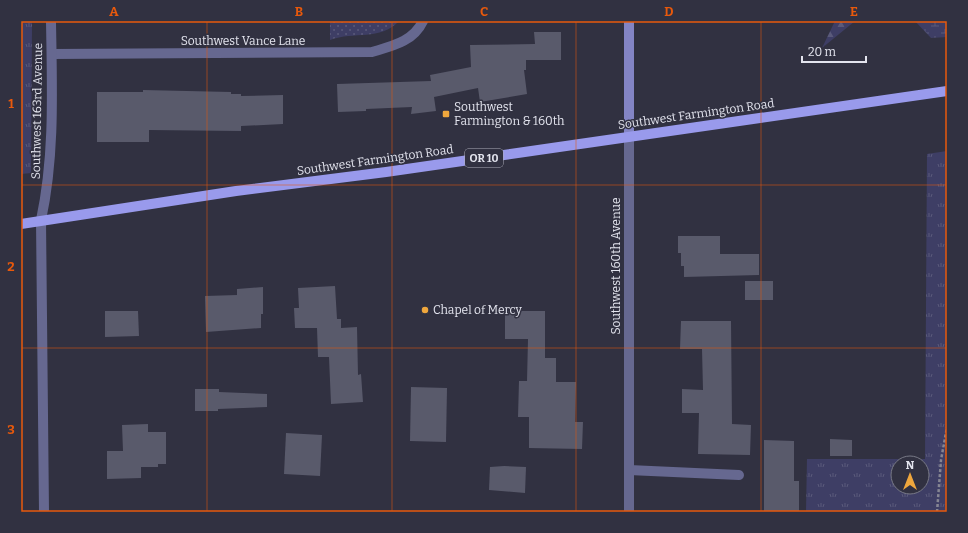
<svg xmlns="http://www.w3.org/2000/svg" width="968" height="533" font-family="Bitter,serif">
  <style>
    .grass { fill: url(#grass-tufts); fill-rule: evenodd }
    .forest { fill: url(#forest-firs) }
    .wetland { fill: url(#wetland-marsh) }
    .park { fill: url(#park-dots) }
    .building { fill: #595a6b }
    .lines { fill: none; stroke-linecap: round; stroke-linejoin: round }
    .path { stroke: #868693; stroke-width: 2.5; stroke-dasharray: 3 2; stroke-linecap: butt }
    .lane { stroke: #666890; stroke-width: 10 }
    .street { stroke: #666890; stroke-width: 10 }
    .secondary { stroke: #8384c4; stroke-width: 10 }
    .primary { stroke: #999aec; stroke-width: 10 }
    .grid { fill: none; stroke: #e8590c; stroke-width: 1; stroke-opacity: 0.55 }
    .poi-dot { fill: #efa73d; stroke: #313141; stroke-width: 1.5 }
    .labels { text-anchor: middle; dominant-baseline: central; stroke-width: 3; stroke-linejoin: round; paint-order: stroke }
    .shield { fill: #313141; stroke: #aeaeba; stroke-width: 1 }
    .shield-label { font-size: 11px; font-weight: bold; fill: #e3e4ee }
    .street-label { font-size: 12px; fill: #e3e4ee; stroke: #313141 }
    .poi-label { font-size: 12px; fill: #e3e4ee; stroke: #313141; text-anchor: start }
    .neatline { fill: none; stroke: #e8590c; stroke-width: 1.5 }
    .grid-label { font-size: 13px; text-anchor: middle; font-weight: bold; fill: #e8590c }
  </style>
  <defs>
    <pattern id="grass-tufts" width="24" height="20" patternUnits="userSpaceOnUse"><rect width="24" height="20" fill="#3e3e65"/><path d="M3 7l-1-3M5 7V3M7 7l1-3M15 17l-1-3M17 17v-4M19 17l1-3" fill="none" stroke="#5a5a7b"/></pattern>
    <pattern id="forest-firs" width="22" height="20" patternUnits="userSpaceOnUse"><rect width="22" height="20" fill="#3e3e65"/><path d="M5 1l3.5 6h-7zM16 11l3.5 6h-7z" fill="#5a5a7b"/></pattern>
    <pattern id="wetland-marsh" width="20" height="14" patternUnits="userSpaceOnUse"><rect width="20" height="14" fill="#3e3e65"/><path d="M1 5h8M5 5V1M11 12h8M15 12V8" fill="none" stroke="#5a5a7b"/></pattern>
    <pattern id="park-dots" width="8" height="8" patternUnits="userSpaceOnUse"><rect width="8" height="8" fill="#3e3e65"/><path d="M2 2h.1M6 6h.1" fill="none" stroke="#5a5a7b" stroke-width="1.8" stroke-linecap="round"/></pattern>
  </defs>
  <rect width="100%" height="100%" fill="#313141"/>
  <g class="grass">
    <path d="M21,21H32L31,173L21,174Z"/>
    <path d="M947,151V512H806L807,459H925L927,154ZM898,463H922V487H898Z"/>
  </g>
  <path class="forest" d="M835,21H855L822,48Z"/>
  <path class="wetland" d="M915,21H947V37L931,38Z"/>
  <path class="park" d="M330,21H399C380,41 354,31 330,40Z"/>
  <g class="building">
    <path d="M534,32H561V60H526V70H524L527,94L480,102L478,88L434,97L436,111L411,114L412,107L366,109V111L338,112L337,84L431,81L430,75L471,67L470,45L535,44Z"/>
    <path d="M143,90L231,92V94H241V96L283,95V124L241,126V131L149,130V142H97V92H143Z"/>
    <path d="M678,236H720V254H759V275L684,277V266H681V253H678Z"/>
    <rect x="745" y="281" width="28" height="19"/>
    <path d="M335,286L337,319H341V328L357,327L358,375L361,374L363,402L331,404L329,357H318L317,328H295L294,308H299L298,288Z"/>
    <path d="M263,287V314H261V328L206,332L205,296L237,295V289Z"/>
    <path d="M105,311H138L139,336L105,337Z"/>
    <path d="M505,311H545V358H556V382H576L575,422H583L582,449L529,448V417H518L519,381H527L528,339H505Z"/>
    <path d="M681,321H731L732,424L751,425L750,455L698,454L699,413H682V389L703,390L702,349H680Z"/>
    <path d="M411,387L447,388L446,442L410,441Z"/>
    <path d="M195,389H219V392L267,394V407L218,409V411H195Z"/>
    <path d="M148,424V432H166V464H158V467H141V478L107,479V451H123L122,425Z"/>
    <path d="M286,433L322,435L320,476L284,474Z"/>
    <path d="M830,439L852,440V456H830Z"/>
    <path d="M764,440L794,441V481H799V512H764Z"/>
    <path d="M504,466L526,467L525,493L489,490L490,467Z"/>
  </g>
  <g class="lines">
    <path class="path" d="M937,512L941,460L947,427"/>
    <path class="lane" d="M629,470L739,475"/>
    <g class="street">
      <path d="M52,54L372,52C392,46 413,42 423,21"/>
      <path d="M44,512L41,220C55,155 52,88 51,21"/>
      <path d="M629,512V137"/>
    </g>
    <path class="secondary" d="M629,21V137"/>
    <path class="primary" d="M21,224L236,191L386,172L947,91"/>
  </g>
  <path class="grid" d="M207,21V512M392,21V512M576,21V512M761,21V512M21,185H947M21,348H947"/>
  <g class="poi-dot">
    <rect x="442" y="110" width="8" height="8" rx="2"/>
    <circle cx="425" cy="310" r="4"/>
  </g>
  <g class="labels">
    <rect class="shield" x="465" y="149" width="38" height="18" rx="3"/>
    <g class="shield-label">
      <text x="484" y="158">OR 10</text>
    </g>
    <g class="street-label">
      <text x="243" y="41">Southwest Vance Lane</text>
      <text transform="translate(37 111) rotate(-89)">Southwest 163rd Avenue</text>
      <text transform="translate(696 114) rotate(-8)">Southwest Farmington Road</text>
      <text transform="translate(375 160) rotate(-8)">Southwest Farmington Road</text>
      <text transform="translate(616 266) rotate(-90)">Southwest 160th Avenue</text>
    </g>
    <g class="poi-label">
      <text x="454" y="107">Southwest<tspan x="454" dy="14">Farmington &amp; 160th</tspan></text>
      <text x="433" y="310">Chapel of Mercy</text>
    </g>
  </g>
  <rect width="968" height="533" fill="none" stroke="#313141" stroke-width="44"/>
  <g transform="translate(910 475)"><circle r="19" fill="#313141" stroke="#787986"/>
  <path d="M0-3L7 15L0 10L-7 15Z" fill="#efa73d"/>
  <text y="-6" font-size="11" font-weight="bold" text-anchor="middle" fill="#e3e4ee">N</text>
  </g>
  <path d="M802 56v6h64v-6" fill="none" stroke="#e3e4ee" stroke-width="2"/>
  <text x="808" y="56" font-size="12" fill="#e3e4ee" stroke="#313141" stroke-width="3" paint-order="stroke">20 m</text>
  <rect x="22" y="22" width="924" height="489" class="neatline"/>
  <g class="grid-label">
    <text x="114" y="16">A</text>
    <text x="299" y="16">B</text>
    <text x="484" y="16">C</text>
    <text x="669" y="16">D</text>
    <text x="854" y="16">E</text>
    <text x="11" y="108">1</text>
    <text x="11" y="271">2</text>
    <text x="11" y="434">3</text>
  </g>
</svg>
